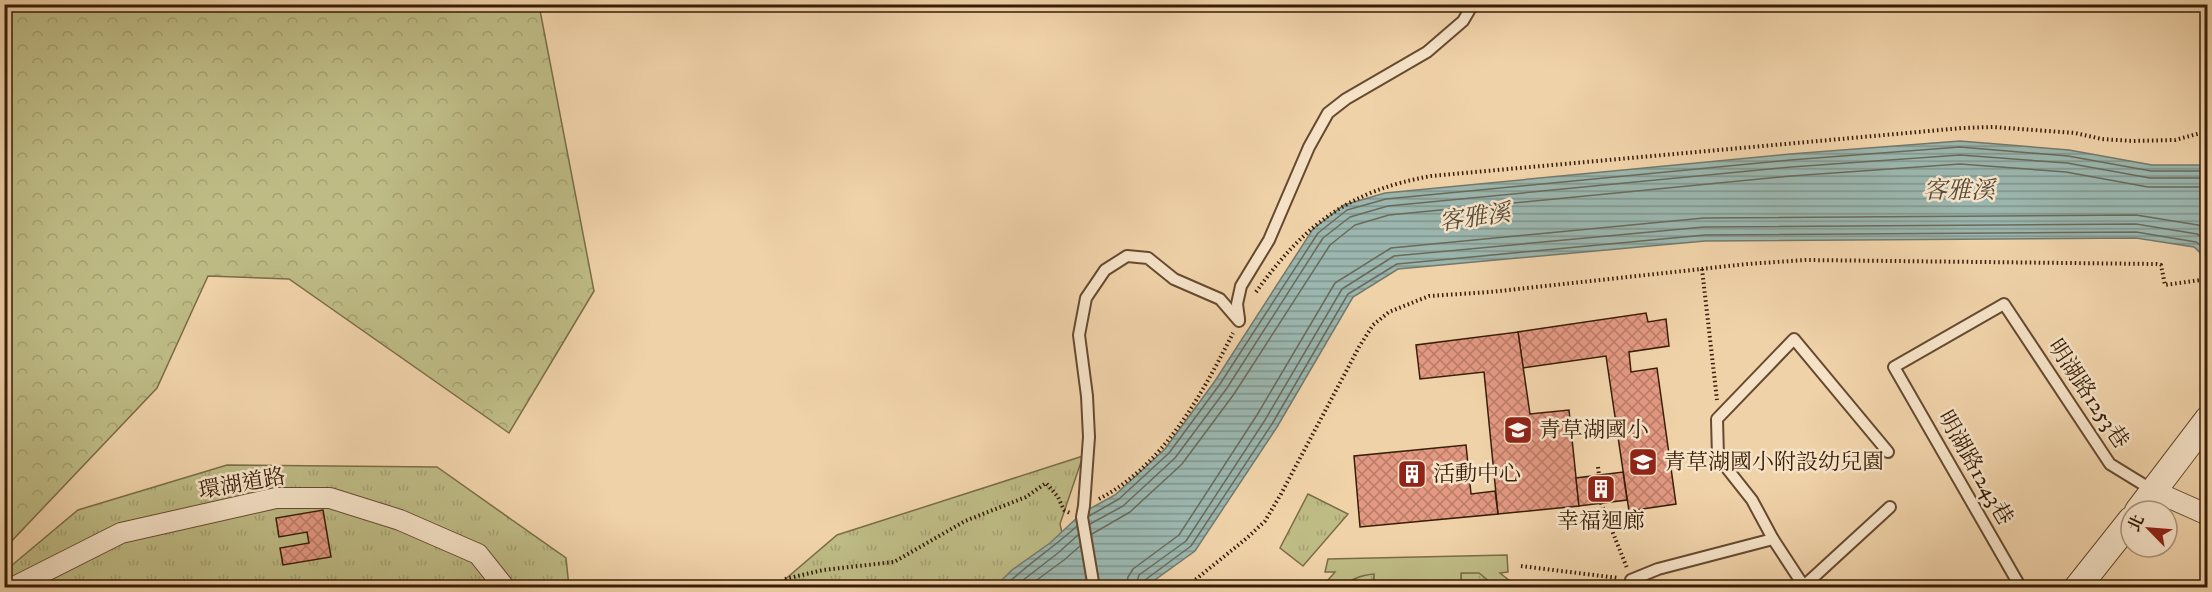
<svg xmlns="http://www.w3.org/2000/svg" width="2212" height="592" font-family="'IM FELL DW Pica','Noto Serif TC',serif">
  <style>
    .grass { fill: url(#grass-tufts); stroke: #7b6c46; stroke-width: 1.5 }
    .forest { fill: url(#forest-crowns); stroke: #7b6c46; stroke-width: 1.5 }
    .pitch { fill: #bebb85; stroke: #7b6c46; stroke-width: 1.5 }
    .water { fill: url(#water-rules); stroke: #73796b; stroke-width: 1.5 }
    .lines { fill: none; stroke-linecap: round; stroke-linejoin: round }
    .shore { stroke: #6a6a5a; stroke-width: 1.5 }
    .building { fill: url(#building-cross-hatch); stroke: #381d07; stroke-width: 1.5 }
    .service-casing { stroke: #664a30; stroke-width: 14 }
    .minor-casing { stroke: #664a30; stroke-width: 22 }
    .tertiary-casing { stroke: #664a30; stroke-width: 28 }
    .path { stroke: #381d07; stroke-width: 4; stroke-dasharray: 1.5 3; stroke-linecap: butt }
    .service { stroke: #f5e2c7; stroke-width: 10 }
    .minor { stroke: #f5e2c7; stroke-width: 20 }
    .tertiary { stroke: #f5e2c7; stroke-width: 26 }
    .labels { text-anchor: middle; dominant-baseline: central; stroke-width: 5; stroke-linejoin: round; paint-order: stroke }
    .street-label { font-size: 22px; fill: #381d07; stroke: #f5e2c7 }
    .poi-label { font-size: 22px; fill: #381d07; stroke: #f5e2c7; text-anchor: start }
    .water-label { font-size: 24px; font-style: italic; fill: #564b39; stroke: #f5e2c7 }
  </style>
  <defs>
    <pattern id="grass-tufts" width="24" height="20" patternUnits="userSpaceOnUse" patternTransform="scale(1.5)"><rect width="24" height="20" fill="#bebb85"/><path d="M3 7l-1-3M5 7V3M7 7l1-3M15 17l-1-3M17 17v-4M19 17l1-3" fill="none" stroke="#a4a071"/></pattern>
    <pattern id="forest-crowns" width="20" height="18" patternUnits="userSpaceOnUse" patternTransform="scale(1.5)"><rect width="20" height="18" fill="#bebb85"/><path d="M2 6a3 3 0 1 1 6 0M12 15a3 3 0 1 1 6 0" fill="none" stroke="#a4a071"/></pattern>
    <pattern id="water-rules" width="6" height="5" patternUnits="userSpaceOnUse" patternTransform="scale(1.5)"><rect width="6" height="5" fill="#9bb6ae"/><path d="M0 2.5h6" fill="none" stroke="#7f938c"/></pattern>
    <pattern id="building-cross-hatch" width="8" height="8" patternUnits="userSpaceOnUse" patternTransform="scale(1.5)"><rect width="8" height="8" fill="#e39882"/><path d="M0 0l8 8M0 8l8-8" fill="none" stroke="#b97b68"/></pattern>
  </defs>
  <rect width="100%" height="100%" fill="#f0d2a9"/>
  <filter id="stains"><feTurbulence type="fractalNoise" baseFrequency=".00333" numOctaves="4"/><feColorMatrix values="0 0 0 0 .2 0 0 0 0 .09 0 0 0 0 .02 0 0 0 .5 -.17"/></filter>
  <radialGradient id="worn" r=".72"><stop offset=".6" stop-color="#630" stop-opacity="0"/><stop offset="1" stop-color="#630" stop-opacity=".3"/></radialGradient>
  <g class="grass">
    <path d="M1083,456L1060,524L1074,587L775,588L837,535Z"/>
    <path d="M227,465L437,467L566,558L569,587L5,588V571L78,510Z"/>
    <path d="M1308,494L1348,514L1303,566L1280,548Z"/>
    <path d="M1480,572L1496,587L1461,588V573Z"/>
    <path d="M1374,573V587L1344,588C1351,578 1363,575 1374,573Z"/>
  </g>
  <path class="forest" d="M5,4L539,5L594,291L509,433L289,279L208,276L157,388L5,548Z"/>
  <path class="pitch" d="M1507,555L1508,572L1500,573L1515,585L1516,587H1496L1479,573H1461V587H1374V574C1363,575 1351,578 1344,587H1322L1335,572H1325L1328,559Z"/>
  <path class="water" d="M1960,141L2069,150L2152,165H2207V259L2194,247L2136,238L1705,241L1398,269L1353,297L1277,427L1195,551L1145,587L994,588L1012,570L1050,543L1082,513L1115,495L1165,449L1215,381L1313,229L1344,205L1385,193L1790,154Z"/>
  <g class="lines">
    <g class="shore">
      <path d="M1089,516L1119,499L1169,453L1220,384L1318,233L1347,210L1386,199L1790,160L1960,147L2068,156L2151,171H2208"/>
      <path d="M1090,524L1123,506L1175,458L1227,388L1323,238L1350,217L1388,206L1791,167L1960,155L2067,163L2150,178H2208"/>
      <path d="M1092,534L1130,512L1182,464L1234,394L1330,245L1355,225L1389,215L1791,176L1960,164L2066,172L2148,187H2208"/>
      <path d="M1003,588C1026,565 1053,548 1077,526"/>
      <path d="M1013,588L1058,553L1078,535"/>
      <path d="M1026,588L1064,560L1080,546"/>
      <path d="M1126,588L1128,577L1133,569L1179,535L1257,415L1335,283L1391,248L1704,218L2136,215L2198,225L2208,229"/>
      <path d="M1135,588L1139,575L1186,541L1265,420L1342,289L1394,256L1704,227L2136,224L2197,234L2208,241"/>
      <path d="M1143,588L1145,580L1191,546L1272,424L1348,294L1397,264L1705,235L2136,232L2196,242L2208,251"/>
    </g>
  </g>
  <g class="building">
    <path d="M1646,313L1648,322L1666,319L1669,346L1629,352L1631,372L1657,368L1676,504L1629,511L1606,356L1523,368L1518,332Z"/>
    <path d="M1518,332L1530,414L1569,410L1579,506L1498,514L1484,372L1420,379L1416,345Z"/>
    <path d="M1466,445L1471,494L1495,491L1498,514L1360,527L1354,456Z"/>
    <path d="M1623,472L1627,500L1579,506L1576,478Z"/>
    <path d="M323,510L331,557L283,565L280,548L309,543L307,532L279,537L276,518Z"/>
  </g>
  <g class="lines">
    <g class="service-casing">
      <g id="service">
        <path d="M1239,319L1237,304L1241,286L1269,240L1309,147L1328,113L1346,99L1427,52L1463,21L1473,4"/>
        <path d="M1094,588L1082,517L1084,506L1089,437L1087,396L1079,335L1086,298L1105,270L1127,256L1148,258L1174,279L1220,299L1239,321"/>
        <path d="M1638,588L1631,580L1658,569L1773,539"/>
        <path d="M1805,588L1773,539L1752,500L1718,457L1717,419L1794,339L1888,452"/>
        <path d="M1807,588L1805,585L1890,507"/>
        <path d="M2021,588L1894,367L2004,304L2110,464L2154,491"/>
        <path d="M2204,588L2208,582"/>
      </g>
    </g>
    <g class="minor-casing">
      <g id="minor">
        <path d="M2154,491L2208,515"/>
        <path d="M12,588L121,533L276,498H330L400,520L478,554L505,588"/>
      </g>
    </g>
    <g class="tertiary-casing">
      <g id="tertiary">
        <path d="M2138,511L2208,419"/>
        <path d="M2077,588L2131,520"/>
      </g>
    </g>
    <g class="path">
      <path d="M1702,269L1717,400"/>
      <path d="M1256,292C1304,225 1348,191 1431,176L1962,128L1993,127L2075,133L2102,139L2132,141L2175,140L2208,131"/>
      <path d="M1598,467L1599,475"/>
      <path d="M1099,499C1164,465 1201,396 1233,333"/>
      <path d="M1601,503L1627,568"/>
      <path d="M1521,566L1618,578"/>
      <path d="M775,588L785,579L823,570L894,562L965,521L1026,497L1046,483L1058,497L1064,510L1070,513"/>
      <path d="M1185,588L1247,538L1265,521L1281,494L1359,347L1373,325L1389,312L1429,296L1490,292L1747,264L1805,260L2156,264L2161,265L2165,285L2208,279"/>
    </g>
    <use href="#service" class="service"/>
    <use href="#minor" class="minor"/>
    <use href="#tertiary" class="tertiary"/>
  </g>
  <defs>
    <g id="school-square" transform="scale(1.5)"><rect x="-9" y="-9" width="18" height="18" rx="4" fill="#8f2418" stroke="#f5e2c7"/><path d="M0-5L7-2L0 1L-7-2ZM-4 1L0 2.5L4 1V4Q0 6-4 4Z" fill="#fff"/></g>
    <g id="building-square" transform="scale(1.5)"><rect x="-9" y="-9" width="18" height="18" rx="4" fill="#8f2418" stroke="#f5e2c7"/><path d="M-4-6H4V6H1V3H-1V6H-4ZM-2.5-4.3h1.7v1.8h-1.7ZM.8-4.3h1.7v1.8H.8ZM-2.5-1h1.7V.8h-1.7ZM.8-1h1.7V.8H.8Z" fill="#fff"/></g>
  </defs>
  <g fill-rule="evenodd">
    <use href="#school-square" x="1518" y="430"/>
    <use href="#school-square" x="1643" y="462"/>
    <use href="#building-square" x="1412" y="474"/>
    <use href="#building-square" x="1601" y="489"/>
  </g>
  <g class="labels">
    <g class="street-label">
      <text transform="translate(2088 394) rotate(56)">明湖路1253巷</text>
      <text transform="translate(1975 468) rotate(60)">明湖路1243巷</text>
      <text transform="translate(242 484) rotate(-10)">環湖道路</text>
    </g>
    <g class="poi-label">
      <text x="1539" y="430">青草湖國小</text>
      <text x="1664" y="462">青草湖國小附設幼兒園</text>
      <text x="1433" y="474">活動中心</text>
      <text x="1601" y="521" text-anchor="middle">幸福迴廊</text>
    </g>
    <g class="water-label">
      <text x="1959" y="191">客雅溪</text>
      <text transform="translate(1475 218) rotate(-8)">客雅溪</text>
    </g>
  </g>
  <rect width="2212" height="592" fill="none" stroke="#f0d2a9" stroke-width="24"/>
  <rect x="6" y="6" width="2200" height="580" fill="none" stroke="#381d07" stroke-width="3"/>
  <rect x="12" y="12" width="2188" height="568" fill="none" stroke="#381d07" stroke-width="1.5"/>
  <g transform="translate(2149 529) rotate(295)"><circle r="28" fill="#f5e2c7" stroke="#a9937a" stroke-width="1.5"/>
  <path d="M0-4.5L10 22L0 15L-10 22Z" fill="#8f2418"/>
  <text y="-9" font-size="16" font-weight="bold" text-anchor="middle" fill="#381d07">北</text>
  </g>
  <rect width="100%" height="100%" filter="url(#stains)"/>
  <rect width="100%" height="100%" fill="url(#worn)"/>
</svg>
